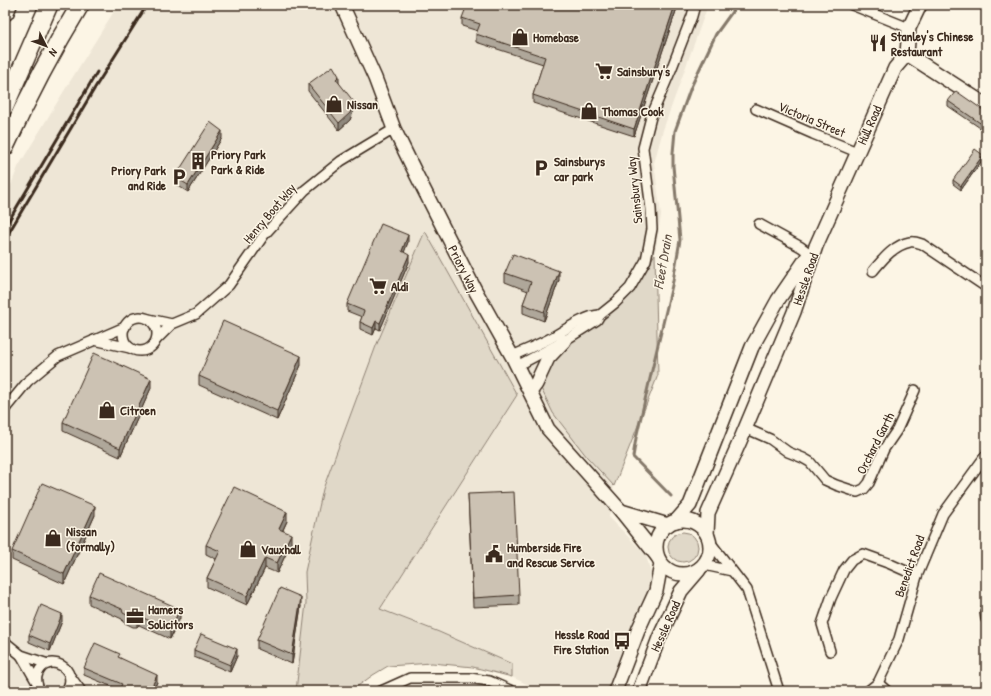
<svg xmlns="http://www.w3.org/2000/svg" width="991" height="696" font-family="'Patrick Hand',sans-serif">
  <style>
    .built { fill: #eee6d6 }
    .green { fill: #e0d8c8; stroke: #8e8173 }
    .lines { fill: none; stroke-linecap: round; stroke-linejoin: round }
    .stream { stroke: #85796b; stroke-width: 3 }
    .street-casing { stroke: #3b2a1e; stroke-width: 12 }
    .secondary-casing { stroke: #3b2a1e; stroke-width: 16 }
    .highway-casing { stroke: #3b2a1e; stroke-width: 20 }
    .street { stroke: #fcf5e5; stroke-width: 9 }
    .secondary { stroke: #fcf5e5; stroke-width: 13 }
    .highway { stroke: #fcf5e5; stroke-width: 17 }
    .rail { stroke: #3b2a1e; stroke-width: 3 }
    .wall { fill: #afa79a; stroke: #3b2a1e }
    .shaded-wall { fill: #8f887d; stroke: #3b2a1e }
    .building { fill: #ccc2b3; stroke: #3b2a1e }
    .labels { text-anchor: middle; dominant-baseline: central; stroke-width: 3; stroke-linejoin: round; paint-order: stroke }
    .poi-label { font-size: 13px; font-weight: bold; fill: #3b2a1e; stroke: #fcf5e5; text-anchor: start }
    .street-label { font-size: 13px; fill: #3b2a1e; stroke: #fcf5e5 }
    .water-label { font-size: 14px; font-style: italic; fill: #605144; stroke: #fcf5e5 }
  </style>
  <rect width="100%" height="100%" fill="#fcf5e5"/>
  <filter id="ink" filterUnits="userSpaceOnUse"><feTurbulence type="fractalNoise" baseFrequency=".025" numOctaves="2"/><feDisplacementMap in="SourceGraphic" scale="8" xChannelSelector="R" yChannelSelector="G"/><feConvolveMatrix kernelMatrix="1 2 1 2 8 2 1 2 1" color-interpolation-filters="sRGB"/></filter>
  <g filter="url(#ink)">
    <path class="built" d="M118,5H708L663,130L654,163L661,215L655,254L626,300L599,323L587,457L614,486L609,517L646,555L651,574L648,592L608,691H541L512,677L511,664L439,632L380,609L517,395L425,231L376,346L323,489L305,572L306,603L296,691H5V200L18,167L64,91Z"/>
    <g class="green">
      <path d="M425,231L517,395L380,609L439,632L512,664V677L473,667L432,663L388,666L373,675L351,691H296L306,603L305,572L323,489L376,346Z"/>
      <path d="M655,254L658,375L614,486L587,457L553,413L535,376L541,354L599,323L626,300Z"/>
      <circle cx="683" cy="547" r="15"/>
    </g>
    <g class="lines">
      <path class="stream" d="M671,496L633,457L636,438L673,281L680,240L673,166V153L675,131L691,87L716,34L737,5"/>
      <g class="street-casing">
        <g id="street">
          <path d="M852,5L909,28"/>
          <path d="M756,109L813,134L857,152"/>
          <path d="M759,224L801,247L809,253"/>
          <path d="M873,271C883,259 894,245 910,242C914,241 919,243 922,244L986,287"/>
          <circle cx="140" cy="334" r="17"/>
          <path d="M149,319L172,324"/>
          <path d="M157,339L172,324L196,314L229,285L264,235L305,190L341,161L394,129"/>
          <path d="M94,340L130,348"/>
          <path d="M512,356C524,351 535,346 547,340C559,334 587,314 600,315"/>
          <path d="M517,366L564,341L597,320L600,315L615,303L630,288L646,260L652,229L651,209L643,148L651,117L671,70L692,16L695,5"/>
          <path d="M5,409L28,381L58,356L125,327"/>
          <path d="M745,428L770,439L788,452L803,458L810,462L825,480L836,485L857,492L864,489L869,483L884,449L897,430L915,390"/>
          <path d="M710,542L747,590L779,691"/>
          <path d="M704,565L732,571"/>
          <path d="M986,609L985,612L986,619"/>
          <path d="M5,642L21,655L48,664"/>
          <path d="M830,651L822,624L831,598L844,570L852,560L863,554L888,563L917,576"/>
          <path d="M21,655L36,681"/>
          <path d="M70,676L81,691"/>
          <path d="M878,683L887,691"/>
          <path d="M40,691C37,685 35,679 38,673C48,651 81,669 66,691"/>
          <path d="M381,691L410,678H470L489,681L512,691"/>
          <path d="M868,691L878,683L899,639L917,576L943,514L986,455"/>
        </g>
      </g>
      <g class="secondary-casing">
        <g id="secondary">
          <path d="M342,5L375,78L394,129L417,176L475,290L512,356L548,429L621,511L657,556"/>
          <path d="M907,54L986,105"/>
          <path d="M530,392L536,384L548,358L564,341"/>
          <path d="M621,511L668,525"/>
          <circle cx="683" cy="547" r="27"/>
          <path d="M676,521L690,505L752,347L778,300L808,256"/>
          <path d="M707,534L708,513L740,441L794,312L816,246L895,68L907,54L909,28L920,5"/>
          <path d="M615,691L639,628L656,591L661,564"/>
          <path d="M639,691L659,638L681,591L699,570"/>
        </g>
      </g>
      <g class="highway-casing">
        <g id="highway">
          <path d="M5,12L8,5"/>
          <path d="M5,106L49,5"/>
          <path d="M5,147C27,99 52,51 80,5"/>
        </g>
      </g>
      <use href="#street" class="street"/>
      <use href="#secondary" class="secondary"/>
      <use href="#highway" class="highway"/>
      <g class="rail">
        <path d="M5,227L97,72"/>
        <path d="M5,239L96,86L147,5"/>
      </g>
    </g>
    <g class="wall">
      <path d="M678,5L634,136L533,103V95L543,64L476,42V34L478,31L462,26V18Z"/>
      <path d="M339,83L354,109L350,120L339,130L308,91V84Z"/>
      <path d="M948,101L986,112V132L948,106Z"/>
      <path d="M222,138L188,192L175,184V177Z"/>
      <path d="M983,159L961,190L953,184V180Z"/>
      <path d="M408,242L404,252L409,262L380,330L376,328L373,335L360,329V322L362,317L347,311V304Z"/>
      <path d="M505,273L559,280L544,321L523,313V304L528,291L505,282Z"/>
      <path d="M301,365L277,420L199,385V376Z"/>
      <path d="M151,388L120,457L63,431V422Z"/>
      <path d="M468,494L519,595V605L473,607Z"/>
      <path d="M95,515L64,584L12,560V551Z"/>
      <path d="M287,521L283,530L291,543L277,573L265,568L247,605L207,587V578L216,559L206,554V545Z"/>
      <path d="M89,595L180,618L170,639L139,625L137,627H133L123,622L122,619L89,604Z"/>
      <path d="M301,606L292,664L257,649V640Z"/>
      <path d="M62,621L50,651L29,642V635Z"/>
      <path d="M194,650L237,656L230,672L194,657Z"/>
      <path d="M120,658L157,682L153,691H120V690L84,675V668Z"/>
    </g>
    <g class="shaded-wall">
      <path d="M675,5H678L634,136V129Z"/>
      <path d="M339,76V83L336,86V79Z"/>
      <path d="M354,102V109L350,120L339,130V123Z"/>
      <path d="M222,131V138L188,192V185Z"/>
      <path d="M983,155V159L961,190V186Z"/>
      <path d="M408,235V242L402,258V251Z"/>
      <path d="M409,255V262L380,330V323Z"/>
      <path d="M559,271V280L544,321V312Z"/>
      <path d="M376,321V328L373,335V328Z"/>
      <path d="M301,356V365L277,420V411Z"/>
      <path d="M151,379V388L120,457V448Z"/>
      <path d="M95,506V515L64,584V574Z"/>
      <path d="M287,512V521L279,538V529Z"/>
      <path d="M291,534V543L277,573V563Z"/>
      <path d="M265,558V568L247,605V596Z"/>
      <path d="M301,597V606L292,664V655Z"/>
      <path d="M180,609V618L170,639V630Z"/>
      <path d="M62,614V621L50,651V644Z"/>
      <path d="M139,616V625L137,627V618Z"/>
      <path d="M237,649V656L230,672V665Z"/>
      <path d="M157,675V682L153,691H150Z"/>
    </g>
    <g class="building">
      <path d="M467,5H675L634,129L533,95L545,57L476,34L480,24L462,18Z"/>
      <path d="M333,66L339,76L336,79L354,102L350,113L339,123L308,84Z"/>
      <path d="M956,91L986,112V127L948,101Z"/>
      <path d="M210,122L222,131L188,185L175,177Z"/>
      <path d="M975,149L983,155L961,186L953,180Z"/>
      <path d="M381,224L408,235L402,251L409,255L380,323L376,321L373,328L360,322L364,311L347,304Z"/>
      <path d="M513,254L559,271L544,312L523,304L531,282L505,273Z"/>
      <path d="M223,321L301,356L277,411L199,376Z"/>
      <path d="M94,353L151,379L120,448L63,422Z"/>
      <path d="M42,483L95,506L64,574L12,551Z"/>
      <path d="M234,487L287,512L279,529L291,534L277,563L265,558L247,596L207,578L220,551L206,545Z"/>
      <path d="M514,492L519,595L473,598L468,494Z"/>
      <path d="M99,573L180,609L170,630L139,616L137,618H133L123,613L122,609L89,595Z"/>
      <path d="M280,588L301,597L292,655L257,640Z"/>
      <path d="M41,605L62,614L50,644L29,635Z"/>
      <path d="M201,634L237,649L230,665L194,650Z"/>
      <path d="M95,643L120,654L118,657L157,675L150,691H126L120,688L122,684L84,668Z"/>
    </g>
  </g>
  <defs>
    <g id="shop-bare" transform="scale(1.38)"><path d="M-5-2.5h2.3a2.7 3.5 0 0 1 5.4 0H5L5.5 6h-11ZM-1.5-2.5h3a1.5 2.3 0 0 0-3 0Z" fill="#3b2a1e" stroke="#fcf5e5" stroke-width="2.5" paint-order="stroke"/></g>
    <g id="restaurant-bare" transform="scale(1.38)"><path d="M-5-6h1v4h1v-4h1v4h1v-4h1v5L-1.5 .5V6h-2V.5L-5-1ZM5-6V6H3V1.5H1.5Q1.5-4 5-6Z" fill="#3b2a1e" stroke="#fcf5e5" stroke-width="2.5" paint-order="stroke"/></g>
    <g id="supermarket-bare" transform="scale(1.38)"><path d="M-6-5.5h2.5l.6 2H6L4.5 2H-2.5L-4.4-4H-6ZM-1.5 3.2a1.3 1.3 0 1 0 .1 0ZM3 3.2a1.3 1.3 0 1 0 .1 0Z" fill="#3b2a1e" stroke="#fcf5e5" stroke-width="2.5" paint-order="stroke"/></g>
    <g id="building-bare" transform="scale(1.38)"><path d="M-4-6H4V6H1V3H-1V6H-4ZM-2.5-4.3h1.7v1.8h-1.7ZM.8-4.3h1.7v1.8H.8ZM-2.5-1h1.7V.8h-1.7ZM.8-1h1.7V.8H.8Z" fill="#3b2a1e" stroke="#fcf5e5" stroke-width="2.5" paint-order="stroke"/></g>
    <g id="parking-bare" transform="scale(1.38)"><path d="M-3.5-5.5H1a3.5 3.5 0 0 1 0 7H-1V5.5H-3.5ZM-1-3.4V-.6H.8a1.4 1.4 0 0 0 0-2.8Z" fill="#3b2a1e" stroke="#fcf5e5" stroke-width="2.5" paint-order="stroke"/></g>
    <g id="civic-bare" transform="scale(1.38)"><path d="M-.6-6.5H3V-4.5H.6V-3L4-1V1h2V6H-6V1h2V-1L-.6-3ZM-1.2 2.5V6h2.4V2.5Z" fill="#3b2a1e" stroke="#fcf5e5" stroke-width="2.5" paint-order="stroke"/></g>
    <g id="office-bare" transform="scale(1.38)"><path d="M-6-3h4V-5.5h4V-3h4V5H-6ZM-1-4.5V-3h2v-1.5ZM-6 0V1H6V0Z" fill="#3b2a1e" stroke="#fcf5e5" stroke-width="2.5" paint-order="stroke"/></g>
    <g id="bus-bare" transform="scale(1.38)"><path d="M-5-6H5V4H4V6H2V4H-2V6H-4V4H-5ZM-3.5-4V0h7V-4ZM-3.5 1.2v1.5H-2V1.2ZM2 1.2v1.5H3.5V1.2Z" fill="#3b2a1e" stroke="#fcf5e5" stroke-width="2.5" paint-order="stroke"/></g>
  </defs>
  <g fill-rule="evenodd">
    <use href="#shop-bare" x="520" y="37"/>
    <use href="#restaurant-bare" x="878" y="43"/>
    <use href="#supermarket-bare" x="604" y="71"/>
    <use href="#shop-bare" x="334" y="104"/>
    <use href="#shop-bare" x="589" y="111"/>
    <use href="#building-bare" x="198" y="161"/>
    <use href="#parking-bare" x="541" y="168"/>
    <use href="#parking-bare" x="179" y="177"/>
    <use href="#supermarket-bare" x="378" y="286"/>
    <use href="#shop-bare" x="107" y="410"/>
    <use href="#shop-bare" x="53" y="538"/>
    <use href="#shop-bare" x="248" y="549"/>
    <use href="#civic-bare" x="494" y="554"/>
    <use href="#office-bare" x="135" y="616"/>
    <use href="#bus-bare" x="622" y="641"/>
  </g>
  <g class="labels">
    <g class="poi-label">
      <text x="891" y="36">Stanley's Chinese<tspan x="891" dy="15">Restaurant</tspan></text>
      <text x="533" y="37">Homebase</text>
      <text x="617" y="71">Sainsbury's</text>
      <text x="347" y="104">Nissan</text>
      <text x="602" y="111">Thomas Cook</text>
      <text x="211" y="154">Priory Park<tspan x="211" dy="15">Park &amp; Ride</tspan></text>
      <text x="554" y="161">Sainsburys<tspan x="554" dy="15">car park</tspan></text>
      <text x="166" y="170" text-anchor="end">Priory Park<tspan x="166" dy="15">and Ride</tspan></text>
      <text x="391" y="286">Aldi</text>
      <text x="120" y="410">Citroen</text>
      <text x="66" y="531">Nissan<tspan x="66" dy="15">(formally)</tspan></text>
      <text x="507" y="547">Humberside Fire<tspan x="507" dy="15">and Rescue Service</tspan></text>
      <text x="261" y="549">Vauxhall</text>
      <text x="148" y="609">Hamers<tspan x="148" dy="15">Solicitors</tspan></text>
      <text x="609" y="634" text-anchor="end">Hessle Road<tspan x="609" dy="15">Fire Station</tspan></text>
    </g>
    <g class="street-label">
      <text transform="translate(812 119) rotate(23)">Victoria Street</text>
      <text transform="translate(869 125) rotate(-66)">Hull Road</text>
      <text transform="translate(634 190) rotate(-96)">Sainsbury Way</text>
      <text transform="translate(269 213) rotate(-50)">Henry Boot Way</text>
      <text transform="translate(464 269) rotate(63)">Priory Way</text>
      <text transform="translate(805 279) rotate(-71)">Hessle Road</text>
      <text transform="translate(875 443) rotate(-63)">Orchard Garth</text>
      <text transform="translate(909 566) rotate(-70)">Benedict Road</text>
      <text transform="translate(665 626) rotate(-66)">Hessle Road</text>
    </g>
    <g class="water-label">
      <text transform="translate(662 262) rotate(-80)">Fleet Drain</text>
    </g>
  </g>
  <rect width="991" height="696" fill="none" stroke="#fcf5e5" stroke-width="20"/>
  <rect x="10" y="10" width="971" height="676" fill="none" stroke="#3b2a1e" stroke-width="1.5" filter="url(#ink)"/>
  <g transform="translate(46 46) rotate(132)" stroke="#fcf5e5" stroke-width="3" paint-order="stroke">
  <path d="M0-3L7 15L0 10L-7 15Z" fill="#3b2a1e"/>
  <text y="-6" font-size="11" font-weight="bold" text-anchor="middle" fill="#3b2a1e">N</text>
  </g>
</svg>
